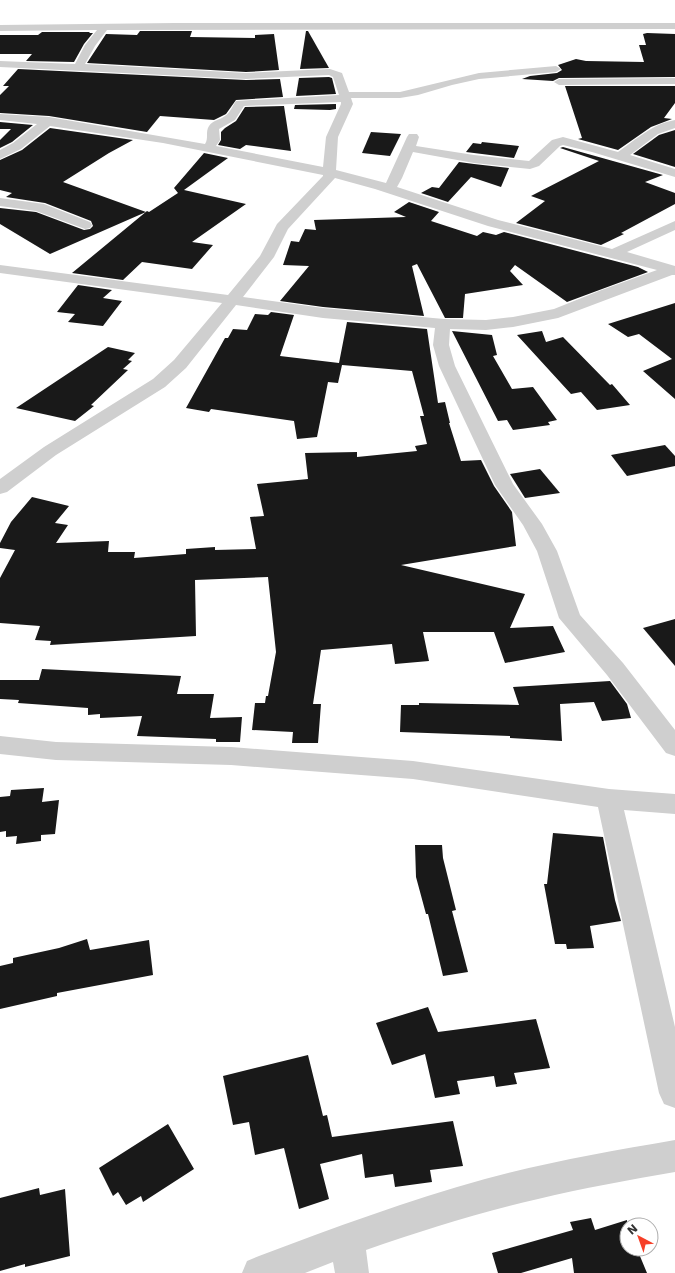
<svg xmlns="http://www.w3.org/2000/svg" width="675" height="1273" font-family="'DejaVu Sans',sans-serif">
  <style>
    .building { fill: #191919 }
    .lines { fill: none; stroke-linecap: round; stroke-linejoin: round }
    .minor { fill: #cfcfcf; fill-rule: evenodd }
  </style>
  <rect width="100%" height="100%" fill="#fff"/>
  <g class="building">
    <path d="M140,31H192L190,37L255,38V35L274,34L279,70L246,72L87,63L106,34L137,35Z"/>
    <path d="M306,31H308L329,68L300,69Z"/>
    <path d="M42,32H90L89,33H93L84,44L74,62L26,61L32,54H0V35H38Z"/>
    <path d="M647,33L675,34V77L559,78L553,81L522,79L530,76L557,73L562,70L558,65L576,59L586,61L644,62L639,45H646L643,34Z"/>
    <path d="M18,69L246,80L280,79L283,97L236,100L226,114L214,120L160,116L147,132L49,116L0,113V95L9,86H3Z"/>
    <path d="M329,77L332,78L336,94L296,96L299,78Z"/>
    <path d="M565,86H675V103L664,118L672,119L651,127L618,150L578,139L582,138Z"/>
    <path d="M336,104V109L330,110L294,109L295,105Z"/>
    <path d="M284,106L291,151L246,145L240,149L218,145L221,140V132L225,128L236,121L245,107Z"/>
    <path d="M0,122L33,125L12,142L0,148V140L11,129H0Z"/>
    <path d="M50,128L133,140L109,153L63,182L146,212L50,254L0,224V208L36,212L84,230L90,229L93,226L91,221L45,203L6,197L12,193L0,190V160L22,150Z"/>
    <path d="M675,130V167L633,154L659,135Z"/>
    <path d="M371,132L401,134L390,156L362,153Z"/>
    <path d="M482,142L519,146L514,158L466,152L473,143L481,144Z"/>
    <path d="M563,147L663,175L645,182L675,193V204L621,233L624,234L601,245L516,223L545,201L531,196L599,161L560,148Z"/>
    <path d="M204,153L228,158L184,190L246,204L192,242L213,245L192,269L142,262L123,280L72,273L147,211L149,212L178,193L174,188Z"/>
    <path d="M459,162L474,164L509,168L501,187L471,177L448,202L421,193L432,187L439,188Z"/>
    <path d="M409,202L439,212L431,221L477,236L483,232L496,235L504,232L638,267L648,272L567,302L515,265L510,271L523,285L465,294L463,318H445L417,264L412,266L424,316L323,307L280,301L309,266L283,265L291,241L299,242L305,229L316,230L314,220L406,217L394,212Z"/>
    <path d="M78,285L112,290L103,298L122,301L103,326L68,322L75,314L57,312Z"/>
    <path d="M675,303V399L643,371L672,359L639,334L628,337L608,324Z"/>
    <path d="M271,312L294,315L280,356L339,363L347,322L427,329L438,403L445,402L450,423H449L461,461L481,460L494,486L512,512L516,546L401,565L525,594L510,628L553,626L565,652L505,663L494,632H423L429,661L395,664L392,644L321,650L313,704H321L318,743H292L293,732L252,730L255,703H265L266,696H268L276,652L268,577L195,580L196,636L50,645L51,641L35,640L40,626L0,623V578L15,550L0,548V543L11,522L32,497L69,506L55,523L68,525L56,543L109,541L108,552H135L134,558L186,554V549L215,547V550L256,549L250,517L264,516L257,484L308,479L305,453L357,452V457L417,451L415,446L427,444L420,416H424L412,371L342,365L338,383L328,382L317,437L297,439L294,421L211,409L209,412L186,408L225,338H228L233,329L247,330L255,314L268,315Z"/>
    <path d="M452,331L492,335L497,355L493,356L512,389L533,387L557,420L548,422L550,425L513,430L507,420L498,421Z"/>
    <path d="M542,331L546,342L563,337L610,385L612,384L630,405L597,410L581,392L571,394L517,335Z"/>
    <path d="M108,347L135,353L128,360L132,361L123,369L128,370L91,405L94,406L75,421L16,408Z"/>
    <path d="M665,445L675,456V466L627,476L611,455Z"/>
    <path d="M540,469L560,493L525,498L510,474Z"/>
    <path d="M675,619V666L643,628Z"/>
    <path d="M42,669L181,676L177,694H214L210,718L242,717L240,742H216V739L137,736L142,716L100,718V714L88,715V708L18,703L19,700L0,699V680H39Z"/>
    <path d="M610,681L627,704L631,718L602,721L594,702L560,704L562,741L510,738V736L400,732L401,705H419V703L519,705L513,687Z"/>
    <path d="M44,788L42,802L59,800L55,834L41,835V841L16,844L17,836L6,837V831L0,832V797L10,796L11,790Z"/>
    <path d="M553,833L603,837L615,900L621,921L590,926L594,948L567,949L566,944H555L544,884H547Z"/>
    <path d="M415,845H442L443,858L456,910L452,911L468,972L443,976L428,914H426L416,877Z"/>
    <path d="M87,939L90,950L149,940L153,975L57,993V996L0,1009V966L13,963V958L59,948Z"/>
    <path d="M428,1007L438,1032L536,1019L550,1068L514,1073L517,1084L496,1087L494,1076L457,1081L460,1094L435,1098L425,1054L392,1065L376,1023Z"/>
    <path d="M308,1055L323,1116L327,1115L332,1137L453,1121L463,1166L430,1170L432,1182L395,1187L393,1174L365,1178L362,1154L320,1164L329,1199L299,1209L284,1148L255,1155L249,1122L233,1125L223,1076Z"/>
    <path d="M168,1124L194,1169L143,1202L141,1196L126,1205L118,1192L113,1196L99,1168Z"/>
    <path d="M39,1188L40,1195L65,1189L70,1256L25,1267V1264L0,1271V1198Z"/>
    <path d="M591,1218L595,1230L627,1220V1249H637L647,1273H574L572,1258L521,1273H498L492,1253L573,1230L570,1222Z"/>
  </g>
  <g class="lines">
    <g class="minor">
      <path d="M175,23H675V29L107,30L95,46L85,64L246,73L330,69L342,73L349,92H400L479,73L556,66L561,69L556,72L479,79L452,85L418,95L400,98H351L353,104L338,137L336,170L386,183L407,137L409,134H417L419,137L416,146L474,155L529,161L552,140L563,137L618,152C637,139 652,124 675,120V128L658,134L630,155L675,169V177L592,152L563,145L560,146L539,166L530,169L474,163L413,152L402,178L397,187L498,220L612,249L675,221V230L627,252L675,266V275H672L558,318L513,327L486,330L450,329L449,345L455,366L513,484L542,524L557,551L580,615L623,663L675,730V756L666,753L607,675L559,618L537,551L523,525L495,485L439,366L433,345L435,328L323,318L236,305L186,368L165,387L56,455L7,492L0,494V479L44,447L153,379L174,360L222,303L0,273V265L228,295L260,256L277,224L323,176V175L163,143L50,126L21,149L0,159V150L13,143L37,124L0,120V114L49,117L205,144C209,138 205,132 209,126C213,120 220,120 225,116C230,113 233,105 236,101L339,95L333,77L329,75L246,79L0,67V61L75,64L85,45L97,30L0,31V25ZM341,102V104L326,137L323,167L216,146L220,140L219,129L235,120L244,106ZM335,178L375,189L488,226L657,270L599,291L554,309L513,317L486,320L444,319L323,308L243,297L274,257L288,229Z"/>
      <path d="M675,78V84L559,85L554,82L559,79Z"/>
      <path d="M0,198L44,204L90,222L92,225L90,228L85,229L36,211L0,206Z"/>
      <path d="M0,736L56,742L231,747L413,761L609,789L675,794V814L624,810L675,1027V1108L664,1104L659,1093L598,807L413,779L231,765L56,760L0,754Z"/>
      <path d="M675,1140V1172C629,1180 583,1188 538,1199C480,1212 423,1230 366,1250L369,1273H335L333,1262L305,1273H242L247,1261L259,1256C334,1228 408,1200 485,1179C548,1162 611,1151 675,1140Z"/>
    </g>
  </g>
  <g transform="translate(639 1237) rotate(319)"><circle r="19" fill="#ffffff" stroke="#adadad"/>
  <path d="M0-3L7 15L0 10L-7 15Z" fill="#f63f27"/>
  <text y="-6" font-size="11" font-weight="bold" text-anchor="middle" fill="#323232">N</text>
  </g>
</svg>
